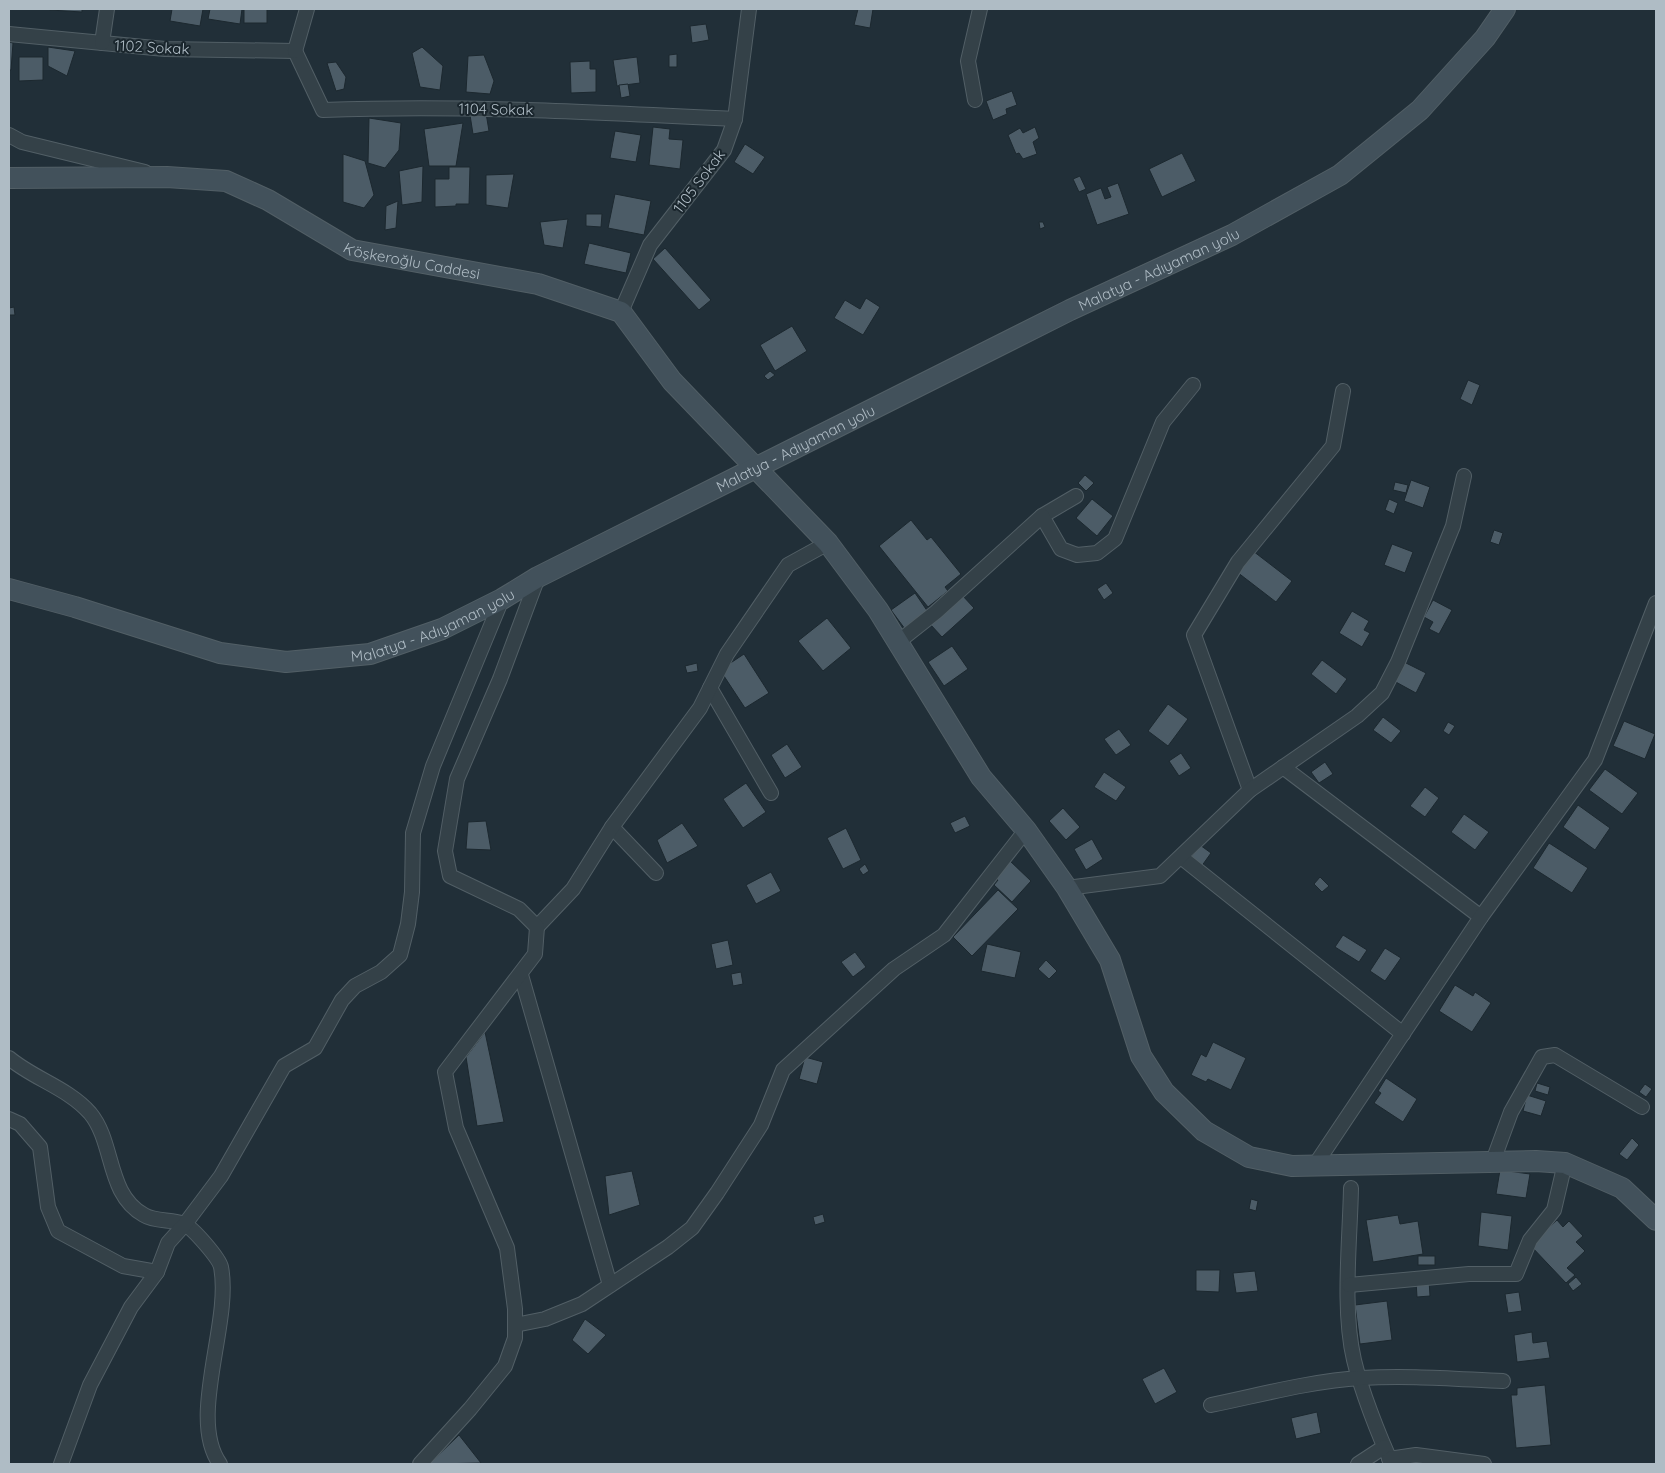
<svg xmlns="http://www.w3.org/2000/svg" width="1665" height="1473" font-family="Quicksand,sans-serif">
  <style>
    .building { fill: #4c5c67; stroke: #1c282f }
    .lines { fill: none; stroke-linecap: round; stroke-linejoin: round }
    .minor-casing { stroke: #525f66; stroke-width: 16 }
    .secondary-casing { stroke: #525f66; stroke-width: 22 }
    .minor { stroke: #344148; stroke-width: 14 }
    .secondary { stroke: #42515b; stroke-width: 20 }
    .labels { text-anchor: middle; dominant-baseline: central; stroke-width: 4; stroke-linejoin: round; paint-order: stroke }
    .street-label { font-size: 15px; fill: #afbcc5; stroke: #1a262d }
  </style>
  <rect width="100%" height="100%" fill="#212f38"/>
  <g class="building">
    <path d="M48,9H82V12L50,10Z"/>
    <path d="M172,9H203L200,26L170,21Z"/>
    <path d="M210,9H242L240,24L208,19Z"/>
    <rect x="244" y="9" width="23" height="14"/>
    <path d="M858,9H873L870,28L854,25Z"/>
    <path d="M706,24L709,40L692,43L690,26Z"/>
    <path d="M9,42L13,43L11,70H9Z"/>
    <path d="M48,47L75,51L67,76L48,66Z"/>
    <path d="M422,47L443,66L440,90L420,87L412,53Z"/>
    <path d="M677,54V67H669V55Z"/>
    <path d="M484,55L494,81L490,94L466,92L468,56Z"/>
    <path d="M19,57H43V80L19,81Z"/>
    <path d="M637,57L640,83L617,86L613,60Z"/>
    <path d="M590,61V69H596V92L571,93L570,62Z"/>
    <path d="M336,62L346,77L344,89L336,91L327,63Z"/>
    <path d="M628,84L630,96L621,98L619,85Z"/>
    <path d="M1012,91L1017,105L1006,109L1007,114L993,120L986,101Z"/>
    <path d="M486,113L489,131L473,134L470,115Z"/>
    <path d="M369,118L401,123L399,150L385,168L368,163Z"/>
    <path d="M463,123L456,166H429L424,129Z"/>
    <path d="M653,127L670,129L669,139L683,140L680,169L649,165Z"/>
    <path d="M1035,127L1039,138L1033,142L1037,154L1023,159L1019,153L1016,154L1008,135L1020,128L1023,133Z"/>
    <path d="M615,131L641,135L636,162L610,158Z"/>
    <path d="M745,144L765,157L753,174L734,162Z"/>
    <path d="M1182,153L1196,181L1162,197L1149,169Z"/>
    <path d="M343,154L365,161L374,195L364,208L343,202Z"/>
    <path d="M423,166L422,202L402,205L399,171Z"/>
    <path d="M449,167H470L469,204H456V206L435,207V179H449Z"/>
    <path d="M514,174L508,208L486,205V175Z"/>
    <path d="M1080,176L1086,189L1079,192L1073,179Z"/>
    <path d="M1118,183L1129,214L1097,225L1086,194L1101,188L1105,199L1111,197L1107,187Z"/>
    <path d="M615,194L651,201L644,235L608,228Z"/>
    <path d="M398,201L396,228L385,230L386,206Z"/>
    <path d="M586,214H602L601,227L586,226Z"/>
    <path d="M568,219L563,248L544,245L540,222Z"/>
    <path d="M1039,222H1043L1045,227L1040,229Z"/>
    <path d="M589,243L631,253L626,273L584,264Z"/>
    <path d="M665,248L711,300L699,310L653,259Z"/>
    <path d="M866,298L880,307L863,335L834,318L845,300L860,309Z"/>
    <path d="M14,307L15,315H9V308Z"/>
    <path d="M792,326L807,351L775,371L760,345Z"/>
    <path d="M770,371L775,375L768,380L764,376Z"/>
    <path d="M1468,380L1480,385L1472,405L1460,399Z"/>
    <path d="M1085,475L1094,483L1086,491L1078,483Z"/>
    <path d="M1411,480L1430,487L1423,508L1404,501Z"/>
    <path d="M1395,482L1408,485L1406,493L1393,490Z"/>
    <path d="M1092,499L1113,516L1097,536L1076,518Z"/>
    <path d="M1389,499L1398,503L1394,514L1385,510Z"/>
    <path d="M911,520L927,540L931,537L961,574L945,587L948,591L928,607L879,546Z"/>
    <path d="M1494,530L1503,533L1499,545L1490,542Z"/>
    <path d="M1392,544L1413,552L1405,573L1384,565Z"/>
    <path d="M1253,551L1292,581L1276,602L1237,572Z"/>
    <path d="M1106,583L1113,593L1104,600L1097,589Z"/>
    <path d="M915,593L928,612L905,629L891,610Z"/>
    <path d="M962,595L974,608L942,637L930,624Z"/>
    <path d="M1433,600L1452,610L1439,634L1429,629L1433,622L1424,617Z"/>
    <path d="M1352,611L1369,621L1364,630L1370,633L1362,647L1339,633Z"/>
    <path d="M827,618L851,648L823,671L798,641Z"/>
    <path d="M952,646L968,669L944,686L928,662Z"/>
    <path d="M744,654L769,693L745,708L720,670Z"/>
    <path d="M1322,660L1347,679L1336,694L1311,674Z"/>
    <path d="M1404,662L1426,673L1416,693L1394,681Z"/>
    <path d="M697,663L698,671L687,673L685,666Z"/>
    <path d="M1168,704L1188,719L1168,746L1148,731Z"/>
    <path d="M1383,717L1401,731L1391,743L1373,730Z"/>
    <path d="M1624,721L1655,734L1645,759L1613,746Z"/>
    <path d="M1448,722L1455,726L1449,735L1443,731Z"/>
    <path d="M1119,729L1131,745L1116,755L1104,739Z"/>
    <path d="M787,744L802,767L785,778L771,755Z"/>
    <path d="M1181,753L1191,768L1179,776L1169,761Z"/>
    <path d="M1325,762L1333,774L1319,783L1311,772Z"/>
    <path d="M1605,769L1638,793L1622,814L1589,790Z"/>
    <path d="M1104,772L1126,787L1116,801L1094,787Z"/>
    <path d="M746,783L766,812L743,828L723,799Z"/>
    <path d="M1425,787L1439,798L1425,817L1410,806Z"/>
    <path d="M1578,805L1610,828L1595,850L1563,827Z"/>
    <path d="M1063,808L1080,827L1066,840L1049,821Z"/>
    <path d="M1464,814L1489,832L1475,850L1451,832Z"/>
    <path d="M965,816L970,826L955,833L950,823Z"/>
    <path d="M486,821L491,850L466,849L468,822Z"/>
    <path d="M682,823L698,846L667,863L657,840Z"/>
    <path d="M846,828L861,860L843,869L827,838Z"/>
    <path d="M1092,839L1103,859L1086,870L1074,849Z"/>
    <path d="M1549,843L1588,868L1572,893L1533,868Z"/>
    <path d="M1200,845L1211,853L1201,867L1190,859Z"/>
    <path d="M1009,860L1031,881L1012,902L994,885L998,880L994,877Z"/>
    <path d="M865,864L869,871L863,875L859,869Z"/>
    <path d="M771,872L781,891L756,904L746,885Z"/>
    <path d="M1320,877L1329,886L1322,892L1314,884Z"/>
    <path d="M998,890L1018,909L972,956L953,937Z"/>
    <path d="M1343,935L1367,950L1359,962L1335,947Z"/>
    <path d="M728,940L733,965L716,969L711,944Z"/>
    <path d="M987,944L1021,952L1015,978L981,971Z"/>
    <path d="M1385,948L1401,958L1385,981L1370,971Z"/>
    <path d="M855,952L866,967L853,977L841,962Z"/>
    <path d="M1046,960L1057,971L1049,979L1038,969Z"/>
    <path d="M741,972L743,984L733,986L731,974Z"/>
    <path d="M1455,985L1473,996L1475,992L1491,1003L1472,1032L1439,1011Z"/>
    <path d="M485,1032L504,1122L477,1126L466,1057Z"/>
    <path d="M1213,1042L1246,1058L1231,1090L1208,1079L1206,1082L1191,1075L1201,1054L1206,1057Z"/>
    <path d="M805,1057L823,1062L817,1084L799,1079Z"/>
    <path d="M1386,1078L1417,1099L1403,1122L1374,1103L1381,1093L1378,1091Z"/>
    <path d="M1537,1083L1550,1087L1548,1095L1535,1091Z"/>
    <path d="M1645,1084L1652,1089L1646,1097L1639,1092Z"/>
    <path d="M1527,1095L1546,1101L1541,1116L1523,1111Z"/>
    <path d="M1632,1138L1639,1145L1627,1160L1619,1154Z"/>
    <path d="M1500,1170L1530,1174L1526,1198L1496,1194Z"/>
    <path d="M632,1171L640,1205L609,1215L605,1176Z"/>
    <path d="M1251,1199L1258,1201L1256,1211L1249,1209Z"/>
    <path d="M1481,1212L1512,1216L1508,1250L1478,1246Z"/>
    <path d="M823,1214L825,1222L815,1225L813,1217Z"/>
    <path d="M1398,1215L1400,1224L1418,1221L1423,1254L1373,1262L1366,1220Z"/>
    <path d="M1557,1220L1563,1227L1569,1221L1583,1236L1576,1242L1585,1251L1567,1268L1575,1275L1566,1283L1530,1245Z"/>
    <rect x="1418" y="1256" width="17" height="9"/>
    <path d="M1196,1270H1220L1219,1292L1196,1291Z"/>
    <path d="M1255,1271L1258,1291L1236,1293L1233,1273Z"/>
    <path d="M1576,1277L1582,1284L1573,1291L1568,1284Z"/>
    <path d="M1429,1280L1430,1296L1417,1297L1416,1281Z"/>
    <path d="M1519,1292L1522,1311L1508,1313L1505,1294Z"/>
    <path d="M1387,1301L1392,1340L1360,1344L1355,1305Z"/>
    <path d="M585,1319L606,1335L588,1354L572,1340Z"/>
    <path d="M1532,1332L1533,1343L1547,1341L1550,1358L1517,1362L1514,1335Z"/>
    <path d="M1164,1368L1177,1392L1155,1404L1142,1379Z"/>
    <path d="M1545,1385L1551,1445L1516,1448L1511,1395H1517V1388Z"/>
    <path d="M1317,1412L1321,1433L1296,1439L1291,1418Z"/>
    <path d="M459,1435L481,1463L433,1464L431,1462Z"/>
  </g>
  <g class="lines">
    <g class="minor-casing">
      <g id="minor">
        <path d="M9,34L165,49L295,51"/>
        <path d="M102,43L107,9"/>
        <path d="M295,51L323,110C461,105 597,112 735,119"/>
        <path d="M295,51L307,9"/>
        <path d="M975,100L968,61L980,9"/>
        <path d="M9,135L22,142L145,172"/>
        <path d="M621,312L650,245L724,150L735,119L749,9"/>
        <path d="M1042,516L1076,496"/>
        <path d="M898,642L936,612L1042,516L1061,549L1077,555L1097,553L1115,539L1163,422L1193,385"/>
        <path d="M710,688L771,793"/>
        <path d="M1283,767L1481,917"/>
        <path d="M1250,790L1194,635L1238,562L1333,446L1343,391"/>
        <path d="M612,827L656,873"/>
        <path d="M1181,857L1403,1034"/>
        <path d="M1067,888L1160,876L1250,790L1357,716L1382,693L1398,662L1453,526L1464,476"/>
        <path d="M537,927L573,889L612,827L700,708L727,654L788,565L828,543"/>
        <path d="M521,975L610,1285"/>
        <path d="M9,1058C34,1079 68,1088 90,1113C115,1143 106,1194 144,1215C155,1222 172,1219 184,1224C193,1228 219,1258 221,1267C232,1323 187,1418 220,1464"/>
        <path d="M9,1119L20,1124L40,1147L48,1207L58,1231L123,1266L157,1272"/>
        <path d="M1493,1161L1511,1112L1542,1057L1555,1055L1642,1107"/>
        <path d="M1315,1165L1481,917L1595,760L1656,603"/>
        <path d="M1351,1188C1350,1241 1342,1309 1354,1360C1361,1390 1379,1436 1392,1464"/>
        <path d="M1349,1285L1469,1274H1516L1530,1240L1554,1210L1565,1163"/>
        <path d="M515,1325L545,1319L582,1304L668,1247L692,1228L717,1193L761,1125L783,1070L894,969L944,935L1026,830"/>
        <path d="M1211,1405C1260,1395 1311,1381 1361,1378C1408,1375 1456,1379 1503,1381"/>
        <path d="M1389,1459L1416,1455L1484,1464"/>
        <path d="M61,1464L90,1385L131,1307L157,1272L168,1243L185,1224L221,1176L284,1066L315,1048L342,1000L355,986L381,972L400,955L408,924L412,892L413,833L433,766L502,599"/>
        <path d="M420,1464L470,1409L505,1366L515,1338V1309L507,1248L456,1128L445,1072L535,954L537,927L519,909L450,876L445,851L457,779L500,679L538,577"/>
        <path d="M1358,1464L1384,1447"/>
      </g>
    </g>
    <g class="secondary-casing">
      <g id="secondary">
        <path id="s1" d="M9,178L167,177L226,181L268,200L352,250L538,284L621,312L672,381L828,543L878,610L981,777L1026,830L1067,888L1110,960L1141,1056L1164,1092L1204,1131L1249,1157L1292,1166L1536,1161L1565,1163L1622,1188L1656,1220"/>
        <path id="s2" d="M9,589L75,607L220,653L286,662L370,654L442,629L502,599L538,577L1070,310L1232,235L1340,175L1420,110L1485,38L1505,9"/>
      </g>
    </g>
    <use href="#minor" class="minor"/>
    <use href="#secondary" class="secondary"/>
  </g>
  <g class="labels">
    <g class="street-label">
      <text transform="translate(152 47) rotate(3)">1102 Sokak</text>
      <text transform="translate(496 109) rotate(1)">1104 Sokak</text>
      <text transform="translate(699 181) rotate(-53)">1105 Sokak</text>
      <text stroke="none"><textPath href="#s1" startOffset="422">Köşkeroğlu Caddesi</textPath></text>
      <text stroke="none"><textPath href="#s2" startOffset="1250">Malatya - Adıyaman yolu</textPath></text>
      <text stroke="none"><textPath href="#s2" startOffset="845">Malatya - Adıyaman yolu</textPath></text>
      <text stroke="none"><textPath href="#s2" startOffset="440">Malatya - Adıyaman yolu</textPath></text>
    </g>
  </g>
  <rect width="1665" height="1473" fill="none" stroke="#afbcc5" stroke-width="20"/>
</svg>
